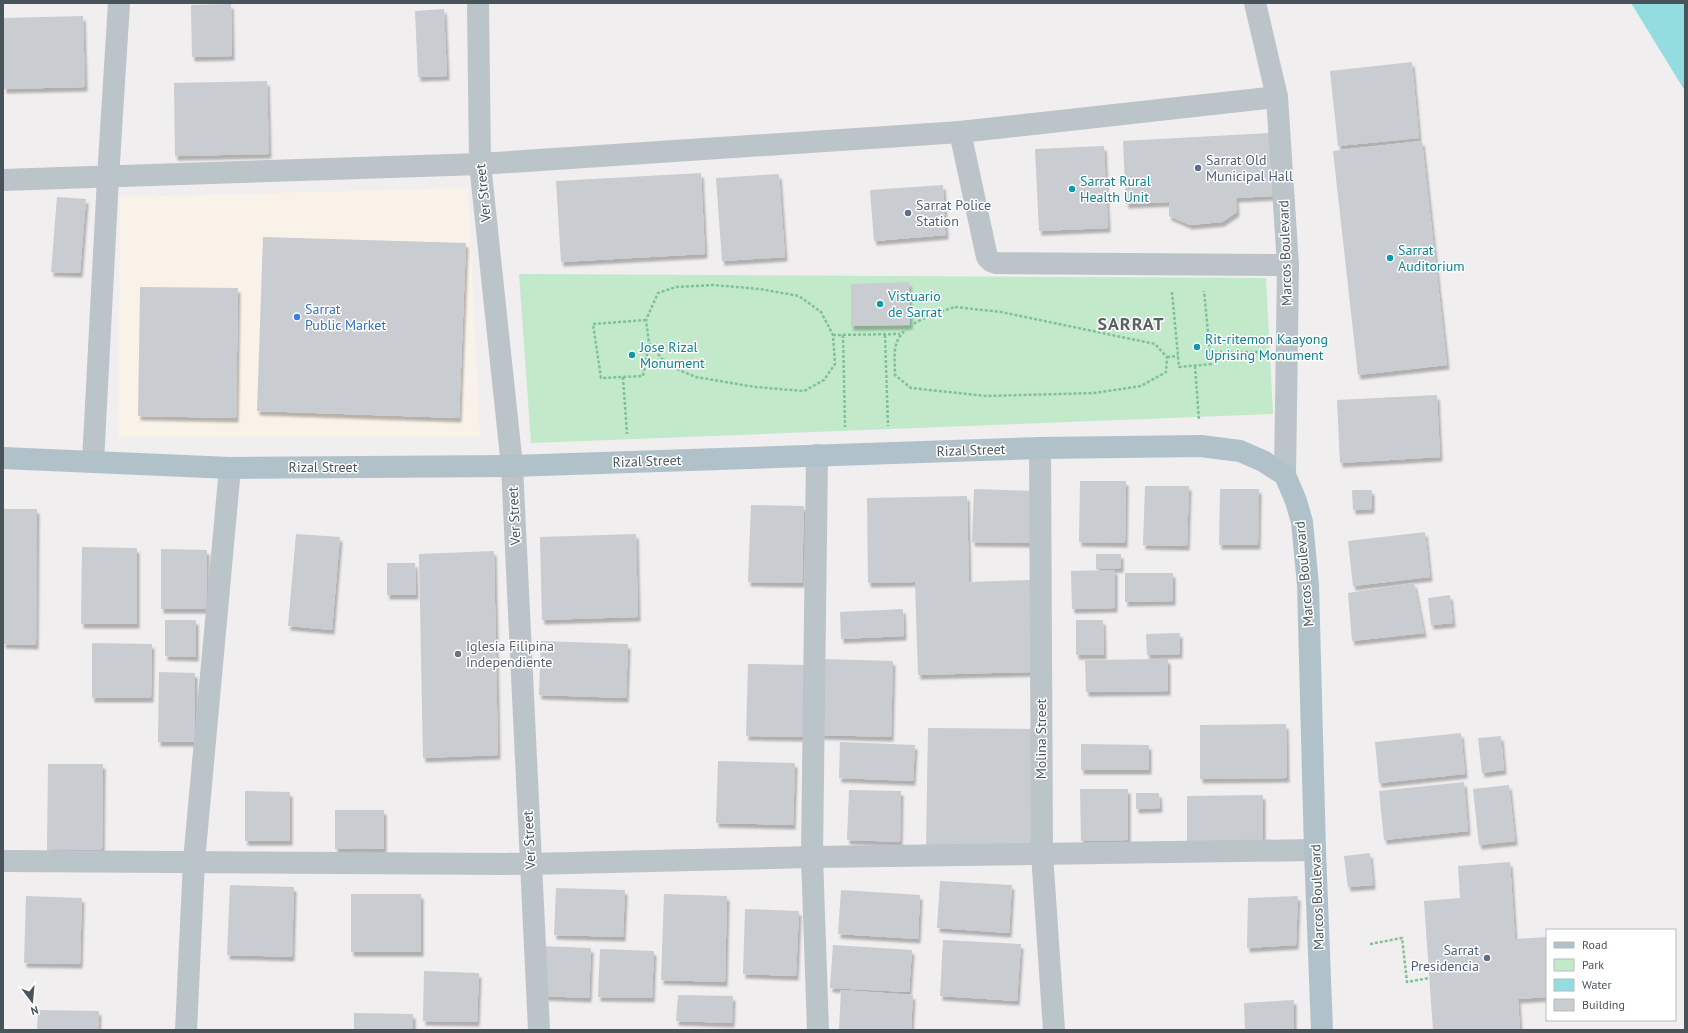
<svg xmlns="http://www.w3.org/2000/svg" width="1688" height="1033" font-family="'PT Sans',sans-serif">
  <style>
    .commercial { fill: #f9f2e9 }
    .green { fill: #c1e9ca }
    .water { fill: #93dde1 }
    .building { fill: #c9ccd0; filter: url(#shadow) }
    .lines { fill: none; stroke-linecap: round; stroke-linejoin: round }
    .path { stroke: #7dc395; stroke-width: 2.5; stroke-dasharray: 3 2; stroke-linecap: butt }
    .minor { stroke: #bbc4c9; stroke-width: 22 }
    .major { stroke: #b1c1ca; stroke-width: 22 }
    .service-dot { fill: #5c6f8a; stroke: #fff; stroke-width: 1.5 }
    .culture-dot { fill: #0f9aa8; stroke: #fff; stroke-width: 1.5 }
    .shop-dot { fill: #3f7fe0; stroke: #fff; stroke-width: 1.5 }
    .worship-dot { fill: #6b7280; stroke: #fff; stroke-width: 1.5 }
    .labels { text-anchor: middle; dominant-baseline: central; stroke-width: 3; stroke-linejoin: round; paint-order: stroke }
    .service-label { font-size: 14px; fill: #4e5e75; stroke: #fff; text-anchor: start }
    .culture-label { font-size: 14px; fill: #0d838f; stroke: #fff; text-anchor: start }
    .street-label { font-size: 14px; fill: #485459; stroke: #fff }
    .shop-label { font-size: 14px; fill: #366cbe; stroke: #fff; text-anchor: start }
    .worship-label { font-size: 14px; fill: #5b616d; stroke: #fff; text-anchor: start }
    .district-label { font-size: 18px; font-weight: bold; letter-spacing: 1px; fill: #5b5f62; stroke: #fff }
  </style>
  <defs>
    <filter id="shadow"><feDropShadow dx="2.5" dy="4.5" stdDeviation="1" flood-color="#0004"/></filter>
  </defs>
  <rect width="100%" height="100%" fill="#f0eeee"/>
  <path class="commercial" d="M468,188L480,437H118L120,197Z"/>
  <path class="green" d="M519,274L1266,278L1273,414L531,443Z"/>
  <path class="water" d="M1631,3H1685V91Z"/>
  <g class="building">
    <path d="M231,4L232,56L192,57L191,5Z"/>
    <path d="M444,9L447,76L418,77L415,11Z"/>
    <path d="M83,16L85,87L4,89L3,18Z"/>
    <path d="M1412,62L1419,138L1338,146L1330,71Z"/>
    <path d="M267,81L269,154L175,156L174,83Z"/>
    <path d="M1269,133L1273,196L1236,198L1237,212L1222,222L1190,225L1169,216V202L1126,204L1123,141Z"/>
    <path d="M1422,141L1447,365L1358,375L1333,151Z"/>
    <path d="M1104,146L1108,228L1039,231L1035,149Z"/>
    <path d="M701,173L705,254L561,262L556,181Z"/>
    <path d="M779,174L785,257L722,261L716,178Z"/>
    <path d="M943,185L946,235L874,241L870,190Z"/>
    <path d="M57,197L86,199L80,273L51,272Z"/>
    <path d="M263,237L466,243L459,418L257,411Z"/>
    <path d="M909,282L910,325L851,326V284Z"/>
    <path d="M140,287L238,288L236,418L138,416Z"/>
    <path d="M1437,395L1440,457L1340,463L1337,400Z"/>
    <path d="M1080,481H1126L1125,543L1079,542Z"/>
    <path d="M1145,486H1189L1187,546L1143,545Z"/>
    <path d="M974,489L1035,491L1033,543L972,542Z"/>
    <path d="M1220,489H1259L1258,545H1219Z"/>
    <path d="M1352,490H1372V509L1353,510Z"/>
    <path d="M967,496L969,582L1030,580L1032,672L918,675L915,582L868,583L867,498Z"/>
    <path d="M751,505L804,506L802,583L748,582Z"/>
    <path d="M3,509H37L36,645L3,644Z"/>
    <path d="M1425,532L1430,577L1353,586L1348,541Z"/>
    <path d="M296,534L340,537L332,630L288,626Z"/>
    <path d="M636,534L638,617L542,620L540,537Z"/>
    <path d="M82,547L137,548V624H81Z"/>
    <path d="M161,549L207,550L206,609H161Z"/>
    <path d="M494,551L498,755L423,758L419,554Z"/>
    <path d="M1096,554H1121V568L1096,569Z"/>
    <path d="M387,563H415L416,595H387Z"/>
    <path d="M1115,570V608L1072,609L1071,571Z"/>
    <path d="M1125,573H1173V601L1125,602Z"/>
    <path d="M1414,583L1424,633L1352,641L1348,593Z"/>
    <path d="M1450,595L1453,623L1431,625L1428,598Z"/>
    <path d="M903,609L904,636L841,639L840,612Z"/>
    <path d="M165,620H196V657L165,656Z"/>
    <path d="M1076,620H1103L1104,655H1076Z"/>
    <path d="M1180,633V654L1147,655L1146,634Z"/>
    <path d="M541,641L628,644L626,698L539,695Z"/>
    <path d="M92,643L152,644L151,698H92Z"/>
    <path d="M823,659L893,661L891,737L820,735Z"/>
    <path d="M1168,659V691L1086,692L1085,660Z"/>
    <path d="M748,664L805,665L803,737L746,736Z"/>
    <path d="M159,672L195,673V742H158Z"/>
    <path d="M1286,724L1287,778L1200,779V725Z"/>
    <path d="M928,728L1036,729L1035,849H926Z"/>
    <path d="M1461,733L1465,774L1379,783L1375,742Z"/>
    <path d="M1501,736L1504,770L1482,773L1478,738Z"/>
    <path d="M840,742L915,745L913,781L839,778Z"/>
    <path d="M1081,744L1149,745V770H1081Z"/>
    <path d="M718,761L795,763L793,825L716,823Z"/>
    <path d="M48,764H103L102,850H47Z"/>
    <path d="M1464,782L1468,831L1384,840L1379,791Z"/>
    <path d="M1509,785L1515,841L1479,845L1473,789Z"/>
    <path d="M1080,789H1128V840L1081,841Z"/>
    <path d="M849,790L901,791L900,842L847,840Z"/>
    <path d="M245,791L290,792V841H245Z"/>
    <path d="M1136,793H1159L1160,808L1136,809Z"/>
    <path d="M1263,795V840L1187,841V796Z"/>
    <rect x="335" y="810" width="49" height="39"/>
    <path d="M1370,853L1373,885L1348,887L1344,856Z"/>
    <path d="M1510,862L1515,939L1547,937V997L1518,999L1520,1030H1433L1424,901L1460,898L1458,866Z"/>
    <path d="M940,881L1012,885L1009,933L937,928Z"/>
    <path d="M230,885L294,887L292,957L227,955Z"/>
    <path d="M556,888L625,890L623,937L554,935Z"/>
    <path d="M841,890L920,895L918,939L838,934Z"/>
    <rect x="351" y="894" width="70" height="58"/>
    <path d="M664,894L727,896L725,982L661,980Z"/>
    <path d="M26,896L82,898L80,964L24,963Z"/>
    <path d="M1298,896L1296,945L1247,948L1248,898Z"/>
    <path d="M745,909L799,911L796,976L743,974Z"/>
    <path d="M943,940L1021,944L1017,1001L940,996Z"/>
    <path d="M833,945L912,950L909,992L830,988Z"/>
    <path d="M542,946L591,948L589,998L541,996Z"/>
    <path d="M600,949L654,951L652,998L598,997Z"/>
    <path d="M424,971L479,973L477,1022L423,1021Z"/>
    <path d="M841,990L913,995L911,1030H839Z"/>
    <path d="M678,995L733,996L732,1023L676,1021Z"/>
    <path d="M1294,1000V1030H1245L1244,1003Z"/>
    <path d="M38,1010L99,1011L98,1030H37Z"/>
    <path d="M354,1013L413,1014V1030H354Z"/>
  </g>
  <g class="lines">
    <g class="path">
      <path d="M1172,292L1179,367L1211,364L1204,291"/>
      <path d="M955,307L1001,312L1155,344L1167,357L1166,372L1141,386L1094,393L986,396L911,388L895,375C895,367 894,358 895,350C897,324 934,314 955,307Z"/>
      <path d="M646,320L593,324L601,378L643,376L649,343L646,320L658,293L676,287L713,285L760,289L799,296L821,312L833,335L835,364L824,380L804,391L755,387L696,377L667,365L649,343"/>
      <path d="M833,335L900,334"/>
      <path d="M843,335L845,427"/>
      <path d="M885,335L888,426"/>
      <path d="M1210,352H1260"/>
      <path d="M1167,357L1178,356"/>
      <path d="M1195,366L1199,420"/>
      <path d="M623,377L627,434"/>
      <path d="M1370,944L1402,938L1407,982L1429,978"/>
    </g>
    <g class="minor">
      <path d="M478,3L480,164L512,466L539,1030"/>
      <path d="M1255,3L1277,97L1288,265L1285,475"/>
      <path d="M960,132L987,257L991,261L996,263L1288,265"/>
      <path d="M3,180L480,164L960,132L1277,97"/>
      <path d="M1040,448L1042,854L1054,1030"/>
      <path d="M817,455L812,857L818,1030"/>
      <path d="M93,462L108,178L119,3"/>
      <path d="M3,861L530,864L812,857L1315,850"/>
      <path d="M186,1030L194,861L230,468"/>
    </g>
    <path class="major" d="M3,458L230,468L512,466L1040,448L1201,446L1240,451L1263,461L1285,475L1296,501L1302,522L1308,585L1315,850L1322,1030"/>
  </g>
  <g class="service-dot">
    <circle cx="1198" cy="168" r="4"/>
    <circle cx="908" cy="213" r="4"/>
    <circle cx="1487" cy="958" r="4"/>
  </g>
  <g class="culture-dot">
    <circle cx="1072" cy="189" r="4"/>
    <circle cx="1390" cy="258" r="4"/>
    <circle cx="880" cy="304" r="4"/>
    <circle cx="1197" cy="347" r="4"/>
    <circle cx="632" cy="355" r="4"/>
  </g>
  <circle class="shop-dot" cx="297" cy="317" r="4"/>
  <circle class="worship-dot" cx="458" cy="654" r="4"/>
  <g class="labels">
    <g class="service-label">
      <text x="1206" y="160">Sarrat Old<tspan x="1206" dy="16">Municipal Hall</tspan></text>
      <text x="916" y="205">Sarrat Police<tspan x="916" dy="16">Station</tspan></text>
      <text x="1479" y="950" text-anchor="end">Sarrat<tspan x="1479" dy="16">Presidencia</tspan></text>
    </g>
    <g class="culture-label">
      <text x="1080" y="181">Sarrat Rural<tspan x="1080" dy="16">Health Unit</tspan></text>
      <text x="1398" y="250">Sarrat<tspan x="1398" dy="16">Auditorium</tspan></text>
      <text x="888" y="296">Vistuario<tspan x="888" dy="16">de Sarrat</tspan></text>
      <text x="1205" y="339">Rit-ritemon Kaayong<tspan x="1205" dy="16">Uprising Monument</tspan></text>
      <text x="640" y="347">Jose Rizal<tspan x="640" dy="16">Monument</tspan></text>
    </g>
    <g class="street-label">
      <text transform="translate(483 193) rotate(-96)">Ver Street</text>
      <text transform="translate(1285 253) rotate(-92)">Marcos Boulevard</text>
      <text transform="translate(971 450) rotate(-2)">Rizal Street</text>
      <text transform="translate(647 461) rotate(-2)">Rizal Street</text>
      <text x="323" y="467">Rizal Street</text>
      <text transform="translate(514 516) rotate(-93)">Ver Street</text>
      <text transform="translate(1304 574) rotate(-95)">Marcos Boulevard</text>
      <text transform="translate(1041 739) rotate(-90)">Molina Street</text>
      <text transform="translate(529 840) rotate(-93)">Ver Street</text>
      <text transform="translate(1317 897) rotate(-92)">Marcos Boulevard</text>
    </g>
    <g class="shop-label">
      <text x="305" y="309">Sarrat<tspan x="305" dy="16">Public Market</tspan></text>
    </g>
    <g class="worship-label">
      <text x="466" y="646">Iglesia Filipina<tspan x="466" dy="16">Independiente</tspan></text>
    </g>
    <g class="district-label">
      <text x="1131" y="323">SARRAT</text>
    </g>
  </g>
  <rect width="1688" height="1033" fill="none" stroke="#485459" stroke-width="8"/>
  <rect x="1546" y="929" width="130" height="92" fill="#ffffff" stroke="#b6bbbd"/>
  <rect x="1554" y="942" width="20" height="6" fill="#b1c1ca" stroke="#b6bbbd"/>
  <text x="1582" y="949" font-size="12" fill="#485459">Road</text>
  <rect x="1554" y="959" width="20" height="12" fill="#c1e9ca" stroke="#b6bbbd"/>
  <text x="1582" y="969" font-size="12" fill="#485459">Park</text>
  <rect x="1554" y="979" width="20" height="12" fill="#93dde1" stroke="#b6bbbd"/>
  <text x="1582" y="989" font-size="12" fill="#485459">Water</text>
  <rect x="1554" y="999" width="20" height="12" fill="#c9ccd0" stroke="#b6bbbd"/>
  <text x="1582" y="1009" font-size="12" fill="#485459">Building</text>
  <g transform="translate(32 1001) rotate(164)" stroke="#ffffff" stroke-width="3" paint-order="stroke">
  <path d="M0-3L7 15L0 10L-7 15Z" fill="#485459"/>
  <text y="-6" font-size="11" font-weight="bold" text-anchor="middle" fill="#485459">N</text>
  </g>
</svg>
